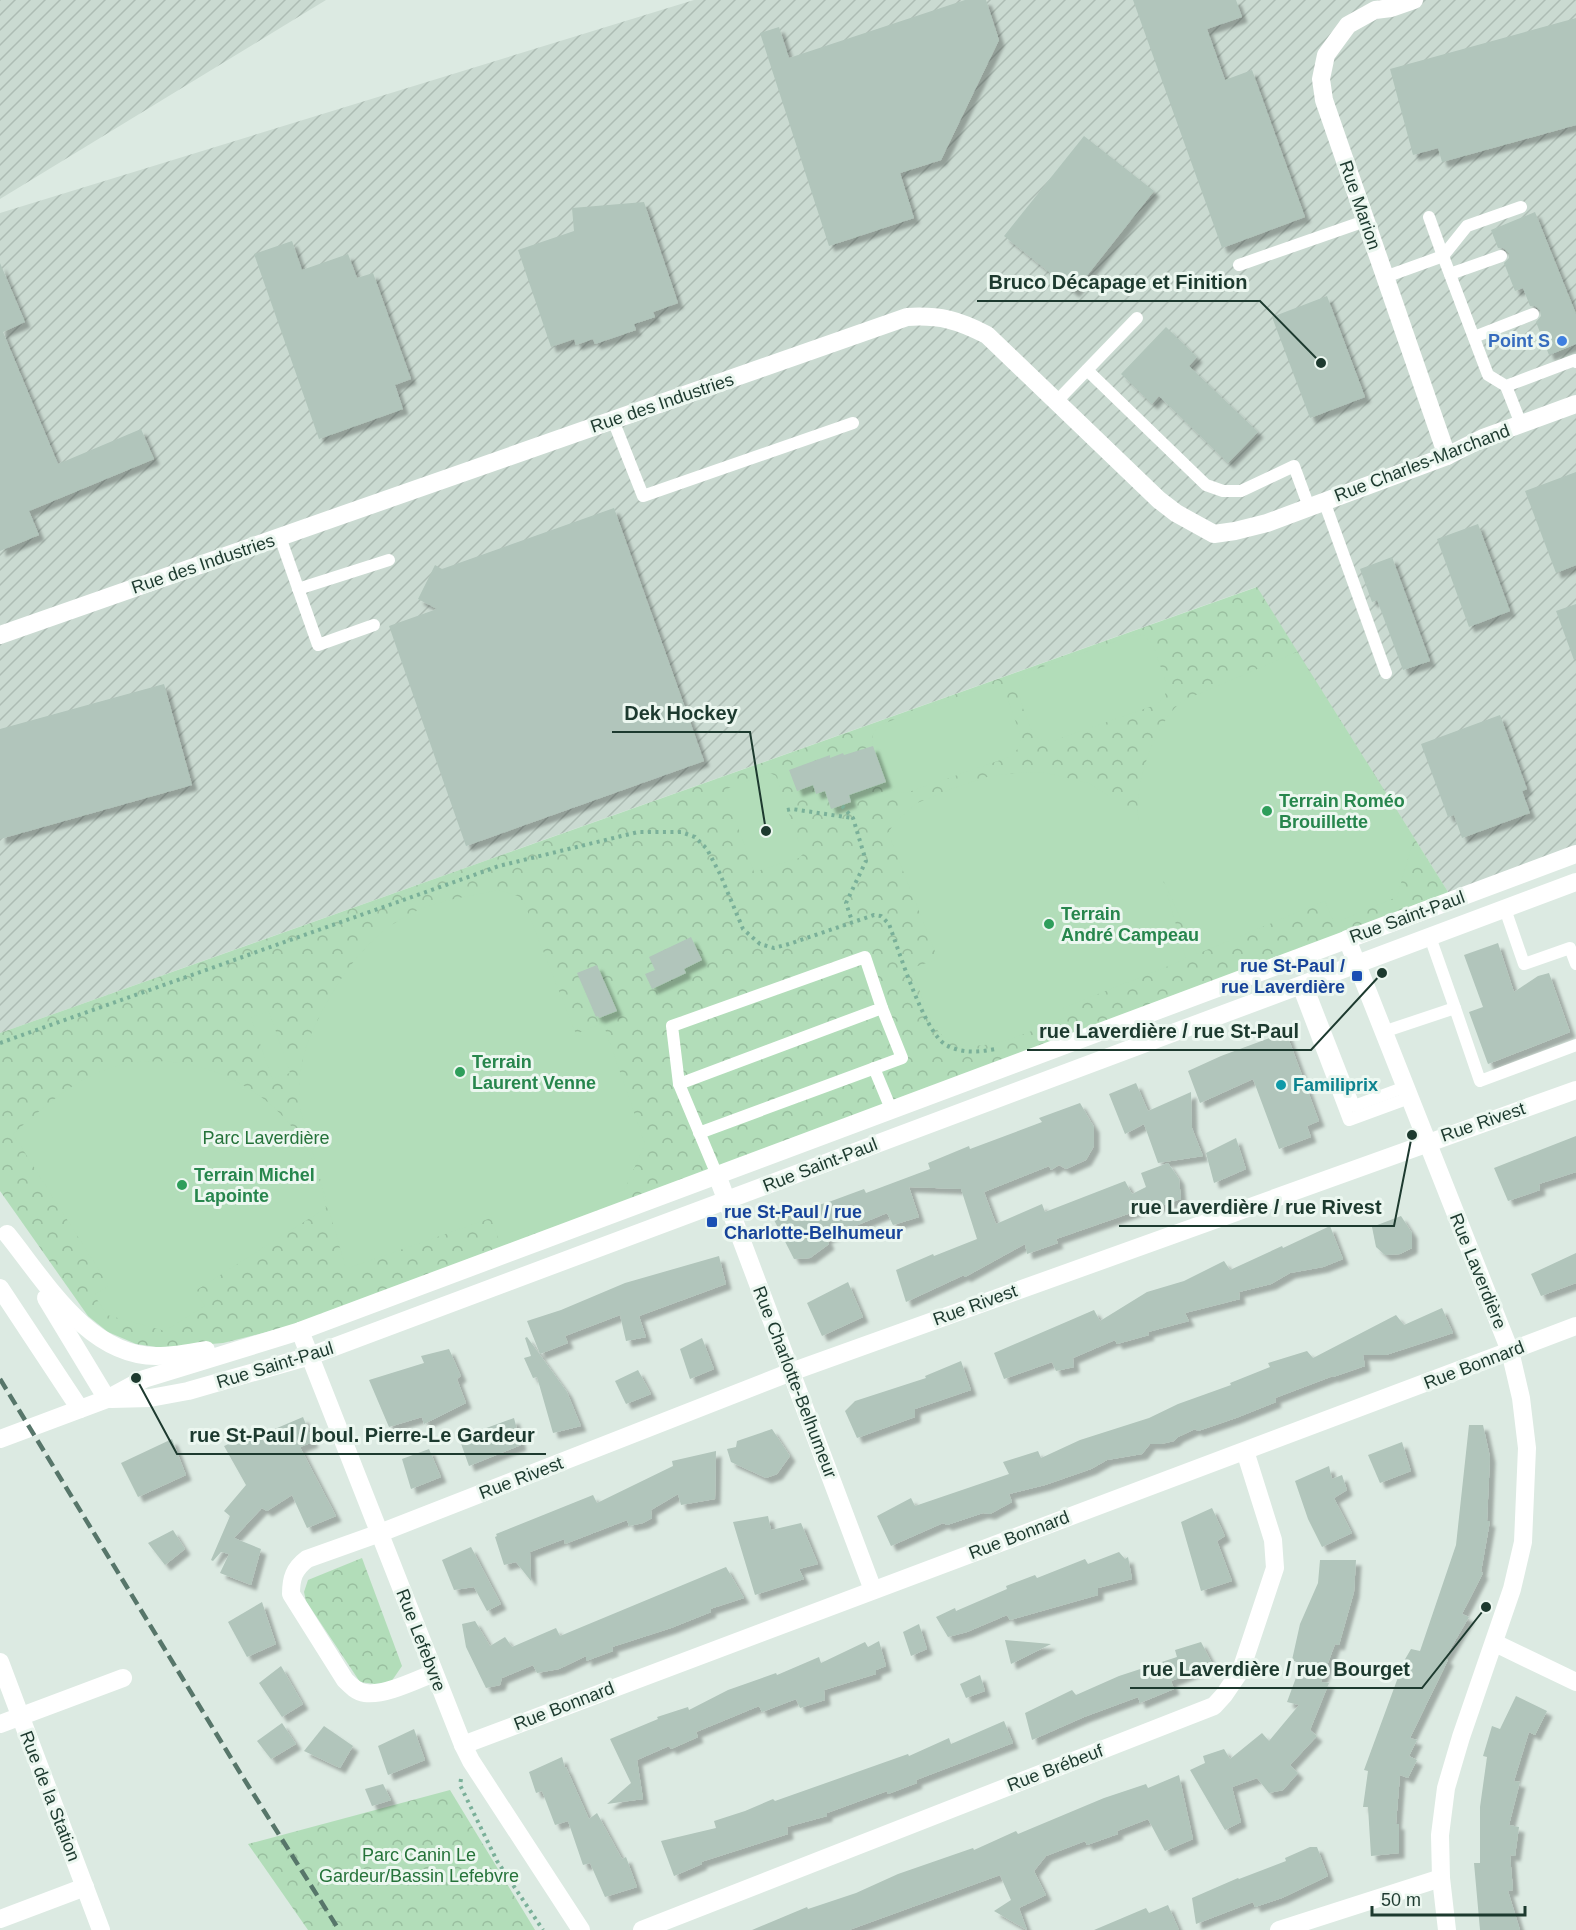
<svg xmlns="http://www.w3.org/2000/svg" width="1576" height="1930" font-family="Arial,sans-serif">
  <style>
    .industrial { fill: url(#industrial-furrows) }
    .park { fill: url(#park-crowns) }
    .pitch { fill: #b2ddb9 }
    .building { fill: #b1c5bb; filter: url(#shadow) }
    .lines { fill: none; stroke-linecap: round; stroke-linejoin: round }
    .path { stroke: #7ab099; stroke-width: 4; stroke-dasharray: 3 4.5; stroke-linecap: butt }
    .lane { stroke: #fff; stroke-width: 12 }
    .street { stroke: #fff; stroke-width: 18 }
    .secondary { stroke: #fff; stroke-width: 18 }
    .rail { stroke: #57766a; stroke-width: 4.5; stroke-dasharray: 12 6; stroke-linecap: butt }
    .shop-dot { fill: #3f7fe0; stroke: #ecf7f0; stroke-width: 2 }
    .leisure-dot { fill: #2e9e5b; stroke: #ecf7f0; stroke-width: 2 }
    .transit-dot { fill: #1a4fb4; stroke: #ecf7f0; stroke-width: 2 }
    .culture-dot { fill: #0f9aa8; stroke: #ecf7f0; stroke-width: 2 }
    .labels { text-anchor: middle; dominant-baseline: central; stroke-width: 6; stroke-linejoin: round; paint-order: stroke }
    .street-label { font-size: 18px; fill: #1d3a2f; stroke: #ecf7f0 }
    .shop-label { font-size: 18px; font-weight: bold; fill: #366cbe; stroke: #ecf7f0; text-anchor: end }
    .leisure-label { font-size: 18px; font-weight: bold; fill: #27864d; stroke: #ecf7f0; text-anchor: start }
    .transit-label { font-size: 18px; font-weight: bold; fill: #164399; stroke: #ecf7f0; text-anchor: end }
    .culture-label { font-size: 18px; font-weight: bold; fill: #0d838f; stroke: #ecf7f0; text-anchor: start }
    .park-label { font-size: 18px; fill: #25733a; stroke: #ecf7f0 }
    .leader { fill: none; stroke: #1d3a2f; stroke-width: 2 }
    .callout-dot { fill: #1d3a2f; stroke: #ecf7f0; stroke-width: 2 }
    .callout-label { font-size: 20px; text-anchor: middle; font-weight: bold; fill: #1d3a2f; stroke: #ecf7f0; stroke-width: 6; stroke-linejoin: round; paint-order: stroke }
  </style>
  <defs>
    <pattern id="industrial-furrows" width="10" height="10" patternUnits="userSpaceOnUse" patternTransform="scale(1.5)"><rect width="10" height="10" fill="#cadad1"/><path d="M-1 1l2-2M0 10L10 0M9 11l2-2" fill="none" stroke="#adbcb4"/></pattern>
    <pattern id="park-crowns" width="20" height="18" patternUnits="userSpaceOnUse" patternTransform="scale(1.5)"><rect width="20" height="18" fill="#b2ddb9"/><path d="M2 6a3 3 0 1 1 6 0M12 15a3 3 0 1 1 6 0" fill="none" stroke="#99be9f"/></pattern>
    <filter id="shadow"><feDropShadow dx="5.5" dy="5.5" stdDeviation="1.5" flood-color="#0004"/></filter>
  </defs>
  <rect width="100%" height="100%" fill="#dceae2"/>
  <g class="industrial">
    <path d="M0,0H326L0,199Z"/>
    <path d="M694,0H1576V845L1450,895L1256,587L0,1033V213Z"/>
  </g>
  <g class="park">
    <path d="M1257,587L1450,895L314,1320L223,1343L163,1348L136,1344L108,1332L88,1316L0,1191V1033Z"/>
    <path d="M362,1558L402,1666L391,1682L375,1684L360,1682L306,1601L304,1592L308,1580Z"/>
    <path d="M450,1790L535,1930H308L248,1844Z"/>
  </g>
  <g class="pitch">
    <path d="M1136,634L1145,636L1153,645L1167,685L1165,695L1158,704L1053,741C1043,741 1038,739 1032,732C1026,713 1009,687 1028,672Z"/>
    <path d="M1297,652L1414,838L1397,897L1334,923L1325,901L1197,954L1163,880L1186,959L1063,1008L1066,1017C1031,1030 960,1070 934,1025C924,1008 919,986 912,968L938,959L888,833L895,822L917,803L959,786L990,776L1024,772L1046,773L1088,783L1109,796L1140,827C1130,792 1154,724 1182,701Z"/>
    <path d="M990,685L998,688L1007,697L1021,737L1019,747L1012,756L906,793L895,792L890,788C884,779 872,751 872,741C872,733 876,728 882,724Z"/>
    <path d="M770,773L776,776L803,854L799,858L754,872L725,791L729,788Z"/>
    <path d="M498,890L518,896L525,905L576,1034L603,1023L645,1144L619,1202L501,1246L491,1218L346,1269L300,1109C300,1094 299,1079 302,1063C306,1042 316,1023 326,1004C348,965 373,932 414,912C439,900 471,896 498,890Z"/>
    <path d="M269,1011L290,1073L272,1079L251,1017Z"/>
    <path d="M167,1061C178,1063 191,1064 203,1068C250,1082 291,1114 312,1159C319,1174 322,1192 326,1208L195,1291L205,1306L165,1331L107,1315L94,1295L109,1286L13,1134C47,1104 83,1071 130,1063C142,1061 155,1062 167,1061Z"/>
  </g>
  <g class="building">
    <path d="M965,0H986L999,40L941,160L900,173L914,218L829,246L760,33L779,27L789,58Z"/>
    <path d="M1133,0H1236L1242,17L1207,29L1225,80L1252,70L1305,217L1222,248Z"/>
    <path d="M1576,18V125L1442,162L1438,148L1413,155L1390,69Z"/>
    <path d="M1084,136L1154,191L1074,292L1004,236Z"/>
    <path d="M644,202L678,303L653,312L655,317L634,324L636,330L595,344L593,339L576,345L574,339L551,347L518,250L574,231L572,208Z"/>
    <path d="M1535,212L1576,314V344L1549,355L1536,322L1541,316L1540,310L1535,306H1530L1523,288L1515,291L1504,263L1509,258V253L1503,248H1498L1491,230Z"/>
    <path d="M292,241L302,270L348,254L357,278L373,273L411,379L395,385L403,409L319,439L254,254Z"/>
    <path d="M0,263L25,322L3,332L58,464L141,429L154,459L29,511L39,535L0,551Z"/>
    <path d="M1327,296L1365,397L1310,418L1272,317Z"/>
    <path d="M1166,327L1197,357L1189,366L1258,432L1228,463L1159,396L1152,404L1121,374Z"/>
    <path d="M1576,472V565L1556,573L1525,491Z"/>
    <path d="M614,508L704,761L466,846L389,626L437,609L418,599L435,565L442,569Z"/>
    <path d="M1478,524L1510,611L1469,627L1437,539Z"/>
    <path d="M1392,557L1430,661L1403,670L1377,600L1372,602L1360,569Z"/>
    <path d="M1576,604V659L1574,660L1556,611Z"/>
    <path d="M164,684L192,785L0,839V729Z"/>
    <path d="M1500,715L1527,789L1522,791L1530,813L1462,838L1454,815L1448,817L1421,744Z"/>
    <path d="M873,746L886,782L849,795L851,802L831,809L825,791L816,794L813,785L797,791L789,770L830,755V758L843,753L844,755Z"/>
    <path d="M691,937L702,960L684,969L686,973L652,989L645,974L655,970L649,957Z"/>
    <path d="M1498,943L1514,992L1538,976L1549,973L1570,1032L1488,1064L1469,1012L1483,1007L1464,955Z"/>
    <path d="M597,965L617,1011L599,1018L598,1016L596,1017L577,973Z"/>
    <path d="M1286,1032L1319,1121L1307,1126L1311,1137L1279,1149L1253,1079L1200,1103L1188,1071L1221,1056Z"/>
    <path d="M1136,1083L1148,1111L1191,1092L1192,1128L1203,1156L1158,1163L1144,1124L1125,1134L1109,1094Z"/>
    <path d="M1080,1103L1094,1127V1146L1086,1160L1066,1169L1059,1165L1051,1170L1049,1166L984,1192L996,1224L1042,1204L1045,1212L1125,1181L1132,1194L1146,1187L1141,1173L1168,1163L1179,1179L1181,1199L1149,1210L1148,1207L1056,1239L1058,1243L1027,1254L1025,1244L965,1277L964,1275L906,1302L896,1270L933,1254L934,1256L977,1239L961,1189L909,1187L919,1217L893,1225L887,1213L826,1238L829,1244L810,1258L794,1259L772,1216L826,1203L864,1189L866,1193L930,1169L928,1163L969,1146L970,1149L1042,1122L1039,1118Z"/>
    <path d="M1576,1136V1172L1539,1184L1540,1190L1508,1201L1494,1168Z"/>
    <path d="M1236,1138L1246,1169L1214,1183L1206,1153Z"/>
    <path d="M1401,1216L1412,1233V1248L1400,1254L1385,1255L1376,1247L1372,1227Z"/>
    <path d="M1330,1226L1343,1259L1323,1267L1290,1273L1271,1284L1239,1292L1240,1299L1185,1313L1189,1321L1148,1332L1149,1335L1117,1344L1115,1340L1073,1358L1074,1367L1056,1371L1052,1362L1004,1379L994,1353L1094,1310L1100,1321L1147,1292L1184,1281L1224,1261L1230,1270L1282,1246L1283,1248Z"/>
    <path d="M1576,1253V1283L1541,1296L1531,1274Z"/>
    <path d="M719,1256L726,1284L639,1316L646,1337L626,1341L620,1315L565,1336L568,1343L540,1354L527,1321L561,1310L625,1283Z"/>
    <path d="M848,1282L863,1317L822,1336L807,1303Z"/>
    <path d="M1442,1308L1453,1333L1386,1355H1363L1365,1366L1333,1377V1376L1275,1398L1276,1402L1236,1418L1198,1431L1195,1429L1178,1437L1174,1441L1161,1444H1150L1142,1454L1107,1460L1091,1469L1045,1485L1009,1494L1012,1502L990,1514L983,1513L947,1525L943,1523L891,1546L877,1516L911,1498L915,1506L1009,1474L1003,1462L1038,1451L1041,1458L1080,1440L1149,1418L1178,1404L1231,1385L1230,1383L1270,1367L1268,1363L1307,1351L1313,1358L1396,1315L1404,1325Z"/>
    <path d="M527,1337L567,1392L581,1426L553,1433L537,1377L533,1378L524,1358L531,1356L525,1338Z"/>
    <path d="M702,1338L714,1369L690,1379L680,1349Z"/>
    <path d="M449,1349L461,1376L457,1379L466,1403L424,1424L422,1417L389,1427L369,1380L424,1363L421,1356Z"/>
    <path d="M961,1361L971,1390L915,1409V1417L857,1438L845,1411L855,1401L926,1378L925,1376Z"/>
    <path d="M638,1370L651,1394L626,1404L615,1381Z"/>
    <path d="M303,1417L313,1442L300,1447L336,1516L307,1528L292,1495L267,1511L262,1508L234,1538L261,1549L251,1585L220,1573L229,1554L221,1552L213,1561L211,1560L230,1516L224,1511L246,1485L224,1446L262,1430L263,1434Z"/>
    <path d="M514,1418L521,1445L469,1466L459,1438Z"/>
    <path d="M1469,1425H1483L1490,1457L1487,1521H1490L1481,1572L1483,1573L1462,1614L1469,1617L1445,1658L1448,1660L1410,1738L1417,1740L1409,1756L1417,1760L1408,1778L1400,1775L1396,1824H1399V1853L1371,1856L1368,1807H1363L1368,1771L1364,1770L1404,1661L1411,1649L1420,1651L1456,1545Z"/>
    <path d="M772,1429L790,1456L777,1474L766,1478L731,1462L727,1449L736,1447L737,1441Z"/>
    <path d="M172,1439L186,1475L138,1497L121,1463Z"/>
    <path d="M1402,1442L1411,1471L1380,1483L1368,1455Z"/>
    <path d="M429,1449L441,1477L411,1489L402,1459Z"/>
    <path d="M716,1451L715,1499L681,1505L678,1494L651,1510L652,1518L643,1523L629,1526L627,1520L565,1544L564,1539L530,1552L531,1581L516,1562L504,1565L495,1537L497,1536L496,1534L593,1495L597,1503L673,1466L672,1461Z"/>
    <path d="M1329,1466L1332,1479L1342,1475L1347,1490L1334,1498L1352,1533L1322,1547L1308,1519L1295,1481Z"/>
    <path d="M1212,1508L1225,1536L1217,1541L1232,1581L1201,1591L1181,1522Z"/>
    <path d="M768,1516L771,1530L801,1523L818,1564L799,1569L804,1579L755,1595L733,1522Z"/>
    <path d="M173,1530L185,1549L165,1565L148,1543Z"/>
    <path d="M471,1547L501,1604L487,1611L474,1587L454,1590L442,1560Z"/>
    <path d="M1119,1552L1125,1559L1128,1557L1132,1579L1098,1588V1595L1010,1620L1007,1615L967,1632L948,1637L936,1617L955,1608L956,1611L1007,1589L1006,1586L1035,1575L1037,1578L1085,1559L1088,1564Z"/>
    <path d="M1320,1560H1356L1354,1592L1339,1645L1335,1644L1321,1682L1329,1683L1310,1730L1317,1736L1290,1765L1298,1773L1283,1790L1269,1793L1257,1778L1232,1787L1241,1822L1225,1830L1190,1770L1205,1763L1203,1756L1224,1749L1230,1759L1262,1733L1269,1741L1299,1705L1287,1702L1301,1664L1292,1660L1300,1624L1318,1583Z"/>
    <path d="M726,1567L744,1598L710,1609L711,1612L671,1628L612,1647L613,1651L586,1661V1656L559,1669L537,1673L533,1665L502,1678L500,1685L486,1688L466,1647L462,1624L475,1621L490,1646L505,1637L512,1647L556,1628L560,1636Z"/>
    <path d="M262,1602L276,1644L247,1657L228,1622Z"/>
    <path d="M919,1624L927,1649L911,1656L903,1632Z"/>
    <path d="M1005,1640L1051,1644L1011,1664Z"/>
    <path d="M879,1641L886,1666L876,1670V1674L824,1690L825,1700L800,1708L796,1699L762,1712L759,1706L696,1732L698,1737L671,1749L669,1746L637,1760L643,1799L607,1804L631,1783L610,1739L658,1719L657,1717L688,1707L689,1710L728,1690L776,1673L777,1675L819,1657L821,1663L865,1642L868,1647Z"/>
    <path d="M1201,1642L1213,1665L1171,1681L1174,1689L1140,1703L1138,1697L1084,1717L1032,1740L1025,1713L1072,1690L1076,1695L1119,1676L1177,1657L1175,1650Z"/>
    <path d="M281,1666L303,1704L282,1717L259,1683Z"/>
    <path d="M980,1675L985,1691L966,1698L960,1684Z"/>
    <path d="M1516,1696L1547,1711L1535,1735L1529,1732L1514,1781L1520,1782L1509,1825L1519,1827L1515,1856L1510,1855L1513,1890L1508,1891L1520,1930H1480L1474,1863H1480V1807L1487,1757L1483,1756L1492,1726L1500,1729Z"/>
    <path d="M1004,1721L1013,1743L916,1780L917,1783L888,1794L887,1791L827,1813V1816L787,1827L788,1834L701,1862L702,1864L674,1876L661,1841L716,1828L714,1821L745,1811L773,1799L775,1801L908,1754L909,1756L949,1738L951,1744Z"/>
    <path d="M282,1723L296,1744L271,1759L257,1741Z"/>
    <path d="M324,1726L353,1746L340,1768L304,1751Z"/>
    <path d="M414,1729L425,1760L388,1775L378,1746Z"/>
    <path d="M562,1757L565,1768L566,1767L589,1819L597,1813L622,1859L626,1857L637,1887L605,1897L590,1863L583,1865L568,1821L555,1825L542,1791L536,1793L529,1772Z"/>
    <path d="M1179,1775L1193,1839L1165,1851L1148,1819L1117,1831L1118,1834L1087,1845L1085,1841L1046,1856L1034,1871L1046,1895L1019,1908L1027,1930L994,1911L1011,1900L1000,1875L849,1930H752L807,1907L808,1909L856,1893L898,1874L973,1848L974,1850L1016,1831L1018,1834L1104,1798L1146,1784L1148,1788Z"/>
    <path d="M383,1784L391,1800L372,1806L365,1789Z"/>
    <path d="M1310,1847H1317L1328,1876L1282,1898L1255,1907L1253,1902L1196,1924L1192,1898L1238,1878L1239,1879L1286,1861L1285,1858Z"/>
    <path d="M1168,1905L1179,1930H1094L1146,1908L1149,1913Z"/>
  </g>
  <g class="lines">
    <g class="path">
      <path d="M842,806L853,818L866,861L846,903L852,921"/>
      <path d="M787,810L792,809L852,818"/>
      <path d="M0,1043L499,866L638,832H681L695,837L707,849L720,874L743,929L760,944L774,948L789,944L874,915L881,916L889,924C899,951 924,1032 946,1045C963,1054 979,1052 996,1049"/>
      <path d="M461,1779L460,1785L497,1861L543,1930"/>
    </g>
    <g class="lane">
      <path d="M1429,217L1443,256"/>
      <path d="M1443,256L1467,226L1521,207"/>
      <path d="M1239,265L1365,221"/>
      <path d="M1450,274L1501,256"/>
      <path d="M1385,277L1443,256L1488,375L1506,386L1575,360L1576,362"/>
      <path d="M1474,337L1533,314"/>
      <path d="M1087,370L1206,485L1223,491H1241L1294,466L1309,507"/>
      <path d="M1506,386L1521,424"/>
      <path d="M1056,402L1137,318"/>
      <path d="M613,420L643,496L853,423"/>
      <path d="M1324,501L1386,673"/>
      <path d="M280,537L318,645L374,625"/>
      <path d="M298,589L389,560"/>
      <path d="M1505,909L1524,964L1570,948L1576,964"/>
      <path d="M1430,937L1455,1008"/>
      <path d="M1306,983L1354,1106L1405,1087"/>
      <path d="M1298,986L1349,1120L1409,1098"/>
      <path d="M1383,1032L1455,1008L1480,1081L1576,1045"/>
      <path d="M874,1068L891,1109"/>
      <path d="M679,1084L672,1026L865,957L882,1008"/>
      <path d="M699,1133L902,1058L882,1008L679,1084L717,1175"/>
    </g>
    <g class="street">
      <path d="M1414,0L1391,8L1375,10L1348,25L1326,55L1321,79L1324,100L1447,456"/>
      <path d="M0,635L907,317C940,315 958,320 987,335L1159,500L1176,513L1214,534L1235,531L1267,523L1447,456L1483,438L1576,404"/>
      <path d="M1347,939L1510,1351L1521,1398L1527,1448L1523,1542L1512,1589L1461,1737L1446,1788L1440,1835L1441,1878L1447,1930"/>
      <path d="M717,1175L873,1590"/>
      <path d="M300,1331L463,1745L471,1761L581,1930"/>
      <path d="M1495,1643L1576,1682"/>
      <path d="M0,1662L101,1930"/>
      <path d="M434,1673C416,1680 384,1696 365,1693C357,1692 351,1686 345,1680L291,1594C291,1578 294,1569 307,1559L380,1533L791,1372L1576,1090"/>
      <path d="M0,1724L123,1678"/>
      <path d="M463,1745L1576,1326"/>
      <path d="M0,1919L85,1887"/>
      <path d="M642,1930L1214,1706L1224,1695L1241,1670L1275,1568L1273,1540L1245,1451"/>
      <path d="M1279,1930L1441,1878"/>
    </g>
    <g class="secondary">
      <path d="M7,1234C45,1281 88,1356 156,1356C172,1356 190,1353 206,1350"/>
      <path d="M0,1288L80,1409"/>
      <path d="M46,1298L107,1399"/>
      <path d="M111,1399L150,1398L188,1391L310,1356L1576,882"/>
      <path d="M0,1439L107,1399L144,1379L300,1331L1576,854"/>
    </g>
    <path class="rail" d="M0,1379L239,1771L339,1930"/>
  </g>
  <circle class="shop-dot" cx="1562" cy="341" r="6"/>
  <g class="leisure-dot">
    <circle cx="1267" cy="811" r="6"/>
    <circle cx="1049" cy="924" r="6"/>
    <circle cx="460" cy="1072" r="6"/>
    <circle cx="182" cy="1185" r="6"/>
  </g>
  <g class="transit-dot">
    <rect x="1351" y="970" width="12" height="12" rx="3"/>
    <rect x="706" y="1216" width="12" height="12" rx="3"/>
  </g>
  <circle class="culture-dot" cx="1281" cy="1085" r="6"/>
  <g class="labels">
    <g class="street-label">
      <text transform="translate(1360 205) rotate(71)">Rue Marion</text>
      <text transform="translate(662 403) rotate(-19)">Rue des Industries</text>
      <text transform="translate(1422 463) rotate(-21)">Rue Charles-Marchand</text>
      <text transform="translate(203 564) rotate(-19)">Rue des Industries</text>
      <text transform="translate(1407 917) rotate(-20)">Rue Saint-Paul</text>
      <text transform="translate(1483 1122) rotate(-19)">Rue Rivest</text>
      <text transform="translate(820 1165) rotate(-21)">Rue Saint-Paul</text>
      <text transform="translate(1478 1271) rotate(68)">Rue Laverdière</text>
      <text transform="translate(975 1305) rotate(-20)">Rue Rivest</text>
      <text transform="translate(275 1365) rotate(-17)">Rue Saint-Paul</text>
      <text transform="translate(1474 1365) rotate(-21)">Rue Bonnard</text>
      <text transform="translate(795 1382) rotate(69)">Rue Charlotte-Belhumeur</text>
      <text transform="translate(521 1478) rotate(-21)">Rue Rivest</text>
      <text transform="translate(1019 1535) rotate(-21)">Rue Bonnard</text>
      <text transform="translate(421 1640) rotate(69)">Rue Lefebvre</text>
      <text transform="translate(564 1706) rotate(-21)">Rue Bonnard</text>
      <text transform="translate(1055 1768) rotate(-21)">Rue Brébeuf</text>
      <text transform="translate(50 1796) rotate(69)">Rue de la Station</text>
    </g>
    <g class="shop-label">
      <text x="1550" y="341">Point S</text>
    </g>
    <g class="leisure-label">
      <text x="1279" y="801">Terrain Roméo<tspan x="1279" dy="21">Brouillette</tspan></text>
      <text x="1061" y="914">Terrain<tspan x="1061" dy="21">André Campeau</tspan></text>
      <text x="472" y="1062">Terrain<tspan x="472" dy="21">Laurent Venne</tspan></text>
      <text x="194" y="1175">Terrain Michel<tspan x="194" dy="21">Lapointe</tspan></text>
    </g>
    <g class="transit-label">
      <text x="1345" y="966">rue St-Paul /<tspan x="1345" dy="21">rue Laverdière</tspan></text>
      <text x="724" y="1212" text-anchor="start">rue St-Paul / rue<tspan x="724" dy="21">Charlotte-Belhumeur</tspan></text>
    </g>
    <g class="culture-label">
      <text x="1293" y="1085">Familiprix</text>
    </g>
    <g class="park-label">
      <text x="266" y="1138">Parc Laverdière</text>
      <text x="419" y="1855">Parc Canin Le<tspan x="419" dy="21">Gardeur/Bassin Lefebvre</tspan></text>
    </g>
  </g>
  <path class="leader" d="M1321 363L1260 301H977M766 831L750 732H612M1382 973L1311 1050H1027M1412 1135L1394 1226H1119M136 1378L177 1454H546M1486 1607L1422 1688H1130"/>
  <g class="callout-dot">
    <circle cx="1321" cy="363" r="6"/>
    <circle cx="766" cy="831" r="6"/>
    <circle cx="1382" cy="973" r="6"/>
    <circle cx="1412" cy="1135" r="6"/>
    <circle cx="136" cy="1378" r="6"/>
    <circle cx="1486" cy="1607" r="6"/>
  </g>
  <g class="callout-label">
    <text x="1118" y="289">Bruco Décapage et Finition</text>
    <text x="681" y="720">Dek Hockey</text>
    <text x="1169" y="1038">rue Laverdière / rue St-Paul</text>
    <text x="1256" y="1214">rue Laverdière / rue Rivest</text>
    <text x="362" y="1442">rue St-Paul / boul. Pierre-Le Gardeur</text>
    <text x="1276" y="1676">rue Laverdière / rue Bourget</text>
  </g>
  <path d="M1372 1906v9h153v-9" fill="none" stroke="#1d3a2f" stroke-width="3"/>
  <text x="1381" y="1906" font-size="18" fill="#1d3a2f" stroke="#ecf7f0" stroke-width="4.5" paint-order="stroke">50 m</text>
</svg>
